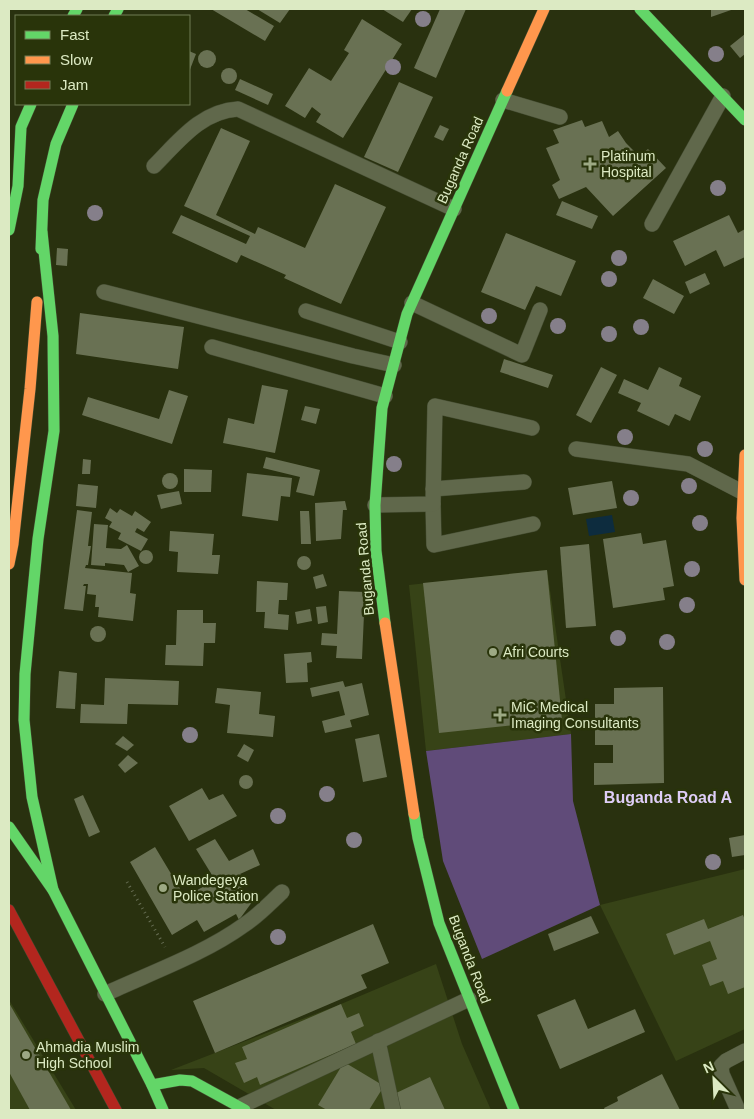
<svg xmlns="http://www.w3.org/2000/svg" width="754" height="1119" font-family="Arial,sans-serif">
  <style>
    .built { fill: #374317 }
    .green { fill: #604b79 }
    .water { fill: #0d2c3e }
    .building { fill: #697153 }
    .lines { fill: none; stroke-linecap: round; stroke-linejoin: round }
    .lane-casing { stroke: #444c31; stroke-width: 16 }
    .fast-casing { stroke: #444c31; stroke-width: 12 }
    .slow-casing { stroke: #444c31; stroke-width: 12 }
    .jam-casing { stroke: #444c31; stroke-width: 12 }
    .path { stroke: #676e54; stroke-width: 3; stroke-dasharray: 1 4; stroke-linecap: butt }
    .lane { stroke: #60684b; stroke-width: 15 }
    .fast { stroke: #63d668; stroke-width: 11 }
    .slow { stroke: #ff974d; stroke-width: 11 }
    .jam { stroke: #b3261e; stroke-width: 11 }
    .tree { fill: #857f8a }
    .poi-dot { fill: #9da984; stroke: #29340a; stroke-width: 2 }
    .labels { text-anchor: middle; dominant-baseline: central; stroke-width: 5; stroke-linejoin: round; paint-order: stroke }
    .poi-label { font-size: 14px; fill: #dceac3; stroke: #29340a; text-anchor: start }
    .street-label { font-size: 14px; fill: #dceac3; stroke: #29340a }
    .quarter-label { font-size: 16px; font-weight: bold; fill: #decdf7; stroke: #29340a }
  </style>
  <rect width="100%" height="100%" fill="#29310f"/>
  <g class="built">
    <path d="M547,570L571,734L426,751L409,585Z"/>
    <path d="M745,869V1029L676,1061L600,905Z"/>
    <path d="M436,964L462,1044L491,1110H276L204,1068L171,1070L341,1004Z"/>
    <path d="M9,1000L76,1110H9Z"/>
  </g>
  <path class="green" d="M571,734L573,801L600,905L482,959L443,861L426,751Z"/>
  <path class="water" d="M612,515L615,532L589,536L586,519Z"/>
  <g class="building">
    <path d="M211,9H245L274,26L265,41Z"/>
    <path d="M257,9H290L280,23Z"/>
    <path d="M382,9H412L403,22Z"/>
    <path d="M440,9H466L436,78L414,68Z"/>
    <path d="M711,9H734L711,17Z"/>
    <path d="M362,19L402,44L343,138L316,122L321,114L312,107L305,118L285,106L309,68L331,81L349,53L344,50Z"/>
    <path d="M745,34V54L740,58L730,46Z"/>
    <circle cx="207" cy="59" r="9"/>
    <path d="M189,51L196,54L189,72Z"/>
    <circle cx="229" cy="76" r="8"/>
    <path d="M240,79L273,94L268,105L235,90Z"/>
    <path d="M399,82L433,97L398,172L364,157Z"/>
    <path d="M582,120L585,127L602,121L609,137L618,131L626,143L639,156L648,149L666,168L613,216L586,187L559,199L552,185L560,180L546,148L559,143L553,130Z"/>
    <path d="M440,125L449,129L443,141L434,137Z"/>
    <path d="M221,128L250,141L216,215L255,234L258,227L305,248L335,184L386,207L341,304L284,278L286,275L241,255L237,263L172,233L181,215L246,244L250,236L184,206Z"/>
    <path d="M562,201L598,216L592,229L556,215Z"/>
    <path d="M729,215L738,233L745,229V257L724,267L716,250L685,266L673,241Z"/>
    <path d="M506,233L576,261L561,296L536,286L525,310L481,292Z"/>
    <path d="M57,248L68,249L67,266L56,265Z"/>
    <path d="M705,273L710,284L690,294L685,282Z"/>
    <path d="M653,279L684,296L674,314L643,298Z"/>
    <path d="M80,313L184,327L178,369L76,354Z"/>
    <path d="M504,359L553,375L548,388L500,372Z"/>
    <path d="M601,367L617,375L591,423L576,415Z"/>
    <path d="M659,367L682,378L679,386L701,396L690,421L675,414L669,426L637,411L641,403L618,393L624,379L648,390Z"/>
    <path d="M262,385L288,390L275,453L223,443L228,418L254,424Z"/>
    <path d="M169,390L188,396L172,444L82,415L88,397L159,419Z"/>
    <path d="M305,406L320,409L316,424L301,420Z"/>
    <path d="M266,457L320,470L314,496L296,492L300,477L263,468Z"/>
    <path d="M83,459L91,460L90,474H82Z"/>
    <path d="M184,469L212,470L211,492H184Z"/>
    <path d="M247,473L292,478L290,497L281,496L278,521L242,516Z"/>
    <circle cx="170" cy="481" r="8"/>
    <path d="M612,481L617,508L573,515L568,488Z"/>
    <path d="M78,484L98,486L96,508L76,506Z"/>
    <path d="M179,491L182,504L161,509L157,495Z"/>
    <path d="M345,501L347,510H343L341,539L316,541L315,503Z"/>
    <path d="M110,508L117,513L120,509L132,516L135,511L151,522L144,532L137,528L135,532L148,539L141,551L118,539L121,533L109,527L112,522L105,518Z"/>
    <path d="M77,510L92,512L88,546H91L88,565H86L85,568L132,573L130,593L136,594L133,621L98,617L99,607H95L96,595L87,594L88,584H84L83,586H86L83,611L64,609Z"/>
    <path d="M300,511H309L311,544H301Z"/>
    <path d="M94,524L108,525L106,548L121,549L127,545L139,566L128,572L124,565L105,563V566L91,565Z"/>
    <path d="M170,531L214,534L212,555H220L218,574L177,572L178,552L169,551Z"/>
    <path d="M641,533L643,544L666,540L674,586L663,588L665,600L613,608L603,539Z"/>
    <path d="M589,544L596,626L566,628L560,547Z"/>
    <circle cx="146" cy="557" r="7"/>
    <circle cx="304" cy="563" r="7"/>
    <path d="M547,570L562,720L439,733L423,583Z"/>
    <path d="M323,574L327,586L316,589L313,577Z"/>
    <path d="M257,581L288,583L287,600H279L278,614L289,615L288,630L264,628L265,612H256Z"/>
    <path d="M339,591L365,592L362,659L336,658L337,646L321,645L322,633L337,634Z"/>
    <path d="M326,606L328,622L318,624L316,607Z"/>
    <path d="M310,609L312,621L297,624L295,612Z"/>
    <path d="M177,610H203V623H216L215,643H204L203,666L165,665L166,645H176Z"/>
    <circle cx="98" cy="634" r="8"/>
    <path d="M311,652L312,662L307,663L308,682L286,683L284,654Z"/>
    <path d="M59,671L77,673L75,709L56,708Z"/>
    <path d="M105,678L179,681L178,705L128,704L127,724L80,723L81,704L104,705Z"/>
    <path d="M343,681L345,687L362,683L369,715L350,720L352,727L325,733L322,721L345,715L339,691L312,697L310,688Z"/>
    <path d="M663,687L664,783L594,785V763H613V745H595V704H614V688Z"/>
    <path d="M217,688L261,692L259,714L275,716L273,737L227,733L230,705L215,703Z"/>
    <path d="M379,734L387,777L363,782L355,739Z"/>
    <path d="M123,736L134,745L127,751L115,744Z"/>
    <path d="M244,744L254,750L248,762L237,756Z"/>
    <path d="M128,755L138,763L125,773L118,765Z"/>
    <circle cx="246" cy="782" r="7"/>
    <path d="M202,788L209,800L223,794L237,816L189,841L169,806Z"/>
    <path d="M83,795L100,832L89,837L74,799Z"/>
    <path d="M745,835V855L732,857L729,838Z"/>
    <path d="M215,839L229,861L253,849L260,865L240,874L246,880L240,890L255,898L239,920L236,914L204,932L197,920L172,935L130,862L155,847L185,897L215,880L196,849Z"/>
    <path d="M743,915L745,920V987L728,994L723,981L710,986L702,965L717,959L710,941L674,955L666,934L704,919L708,929Z"/>
    <path d="M591,916L599,933L554,951L548,934Z"/>
    <path d="M373,924L389,963L361,975L367,988L215,1053L193,1001Z"/>
    <path d="M575,999L588,1029L635,1009L645,1032L560,1069L537,1015Z"/>
    <path d="M9,1003L71,1110H30L9,1072Z"/>
    <path d="M341,1004L347,1018L359,1013L364,1026L351,1032L356,1044L260,1085L257,1077L244,1083L235,1063L247,1059L242,1047Z"/>
    <path d="M344,1062L384,1086L369,1110H327L318,1105Z"/>
    <path d="M662,1074L680,1110H605L604,1108L618,1101L617,1097Z"/>
    <path d="M430,1077L445,1110H401L394,1094Z"/>
  </g>
  <g class="lines">
    <g class="lane-casing">
      <g id="lane">
        <path d="M503,100L560,117"/>
        <path d="M154,166C178,142 201,111 238,109L454,209"/>
        <path d="M652,224L723,96"/>
        <path d="M104,292L353,356L394,365"/>
        <path d="M412,303L522,355L540,310"/>
        <path d="M306,311L400,342"/>
        <path d="M212,347L385,396"/>
        <path d="M576,449L688,464L742,492"/>
        <path d="M433,489L524,482"/>
        <path d="M433,504L434,545L533,524"/>
        <path d="M375,505L433,504L435,406L532,428"/>
        <path d="M105,994C150,973 204,954 244,925C258,916 270,903 282,892"/>
        <path d="M378,1041L393,1110"/>
        <path d="M239,1107L469,999"/>
        <path d="M738,1110L722,1074L721,1066L726,1061L745,1051"/>
      </g>
    </g>
    <g class="fast-casing">
      <g id="fast">
        <path d="M640,9L745,120"/>
        <path d="M73,16L77,9"/>
        <path d="M114,16L118,9"/>
        <path d="M9,230L18,186L21,127L31,104"/>
        <path d="M42,232L53,336L54,431L38,539L25,674L24,720L32,797L53,890"/>
        <path d="M41,249L43,200L56,144L73,104"/>
        <path d="M385,623L376,551L375,505L382,408L407,314L507,91"/>
        <path d="M414,814L418,838L439,923L514,1110"/>
        <path d="M9,827L53,890L152,1085L163,1110"/>
        <path d="M152,1085L180,1080L192,1081L245,1110"/>
      </g>
    </g>
    <g class="slow-casing">
      <g id="slow">
        <path d="M507,91L544,9"/>
        <path d="M745,455L742,518L745,580"/>
        <path d="M9,564L13,544L30,389L37,302"/>
        <path d="M385,623L414,814"/>
      </g>
    </g>
    <g class="jam-casing">
      <path id="jam" d="M9,910L116,1110"/>
    </g>
    <path class="path" d="M127,882L165,947"/>
    <use href="#lane" class="lane"/>
    <use href="#fast" class="fast"/>
    <use href="#slow" class="slow"/>
    <use href="#jam" class="jam"/>
  </g>
  <g class="tree">
    <circle cx="423" cy="19" r="8"/>
    <circle cx="716" cy="54" r="8"/>
    <circle cx="393" cy="67" r="8"/>
    <circle cx="718" cy="188" r="8"/>
    <circle cx="95" cy="213" r="8"/>
    <circle cx="619" cy="258" r="8"/>
    <circle cx="609" cy="279" r="8"/>
    <circle cx="489" cy="316" r="8"/>
    <circle cx="558" cy="326" r="8"/>
    <circle cx="641" cy="327" r="8"/>
    <circle cx="609" cy="334" r="8"/>
    <circle cx="625" cy="437" r="8"/>
    <circle cx="705" cy="449" r="8"/>
    <circle cx="394" cy="464" r="8"/>
    <circle cx="689" cy="486" r="8"/>
    <circle cx="631" cy="498" r="8"/>
    <circle cx="700" cy="523" r="8"/>
    <circle cx="692" cy="569" r="8"/>
    <circle cx="687" cy="605" r="8"/>
    <circle cx="618" cy="638" r="8"/>
    <circle cx="667" cy="642" r="8"/>
    <circle cx="190" cy="735" r="8"/>
    <circle cx="327" cy="794" r="8"/>
    <circle cx="278" cy="816" r="8"/>
    <circle cx="354" cy="840" r="8"/>
    <circle cx="713" cy="862" r="8"/>
    <circle cx="278" cy="937" r="8"/>
  </g>
  <g class="poi-dot">
    <path d="M587.5 156.5h5v5h5v5h-5v5h-5v-5h-5v-5h5z"/>
    <circle cx="493" cy="652" r="5"/>
    <path d="M497.5 707.5h5v5h5v5h-5v5h-5v-5h-5v-5h5z"/>
    <circle cx="163" cy="888" r="5"/>
    <circle cx="26" cy="1055" r="5"/>
  </g>
  <g class="labels">
    <g class="poi-label">
      <text x="601" y="156">Platinum<tspan x="601" dy="16">Hospital</tspan></text>
      <text x="503" y="652">Afri Courts</text>
      <text x="511" y="707">MiC Medical<tspan x="511" dy="16">Imaging Consultants</tspan></text>
      <text x="173" y="880">Wandegeya<tspan x="173" dy="16">Police Station</tspan></text>
      <text x="36" y="1047">Ahmadia Muslim<tspan x="36" dy="16">High School</tspan></text>
    </g>
    <g class="street-label">
      <text transform="translate(460 160) rotate(-66)">Buganda Road</text>
      <text transform="translate(365 569) rotate(-95)">Buganda Road</text>
      <text transform="translate(470 959) rotate(69)">Buganda Road</text>
    </g>
    <g class="quarter-label">
      <text x="668" y="797">Buganda Road A</text>
    </g>
  </g>
  <rect width="754" height="1119" fill="none" stroke="#dceac3" stroke-width="20"/>
  <rect x="15" y="15" width="175" height="90" fill="#29340a" stroke="#717d54"/>
  <rect x="25" y="31" width="25" height="8" fill="#63d668" stroke="#717d54"/>
  <text x="60" y="40" font-size="15" fill="#dceac3">Fast</text>
  <rect x="25" y="56" width="25" height="8" fill="#ff974d" stroke="#717d54"/>
  <text x="60" y="65" font-size="15" fill="#dceac3">Slow</text>
  <rect x="25" y="81" width="25" height="8" fill="#b3261e" stroke="#717d54"/>
  <text x="60" y="90" font-size="15" fill="#dceac3">Jam</text>
  <g transform="translate(714 1079) rotate(336)" stroke="#29340a" stroke-width="4" paint-order="stroke">
  <path d="M0-4L9 19L0 12L-9 19Z" fill="#dceac3"/>
  <text y="-8" font-size="14" font-weight="bold" text-anchor="middle" fill="#dceac3">N</text>
  </g>
</svg>
